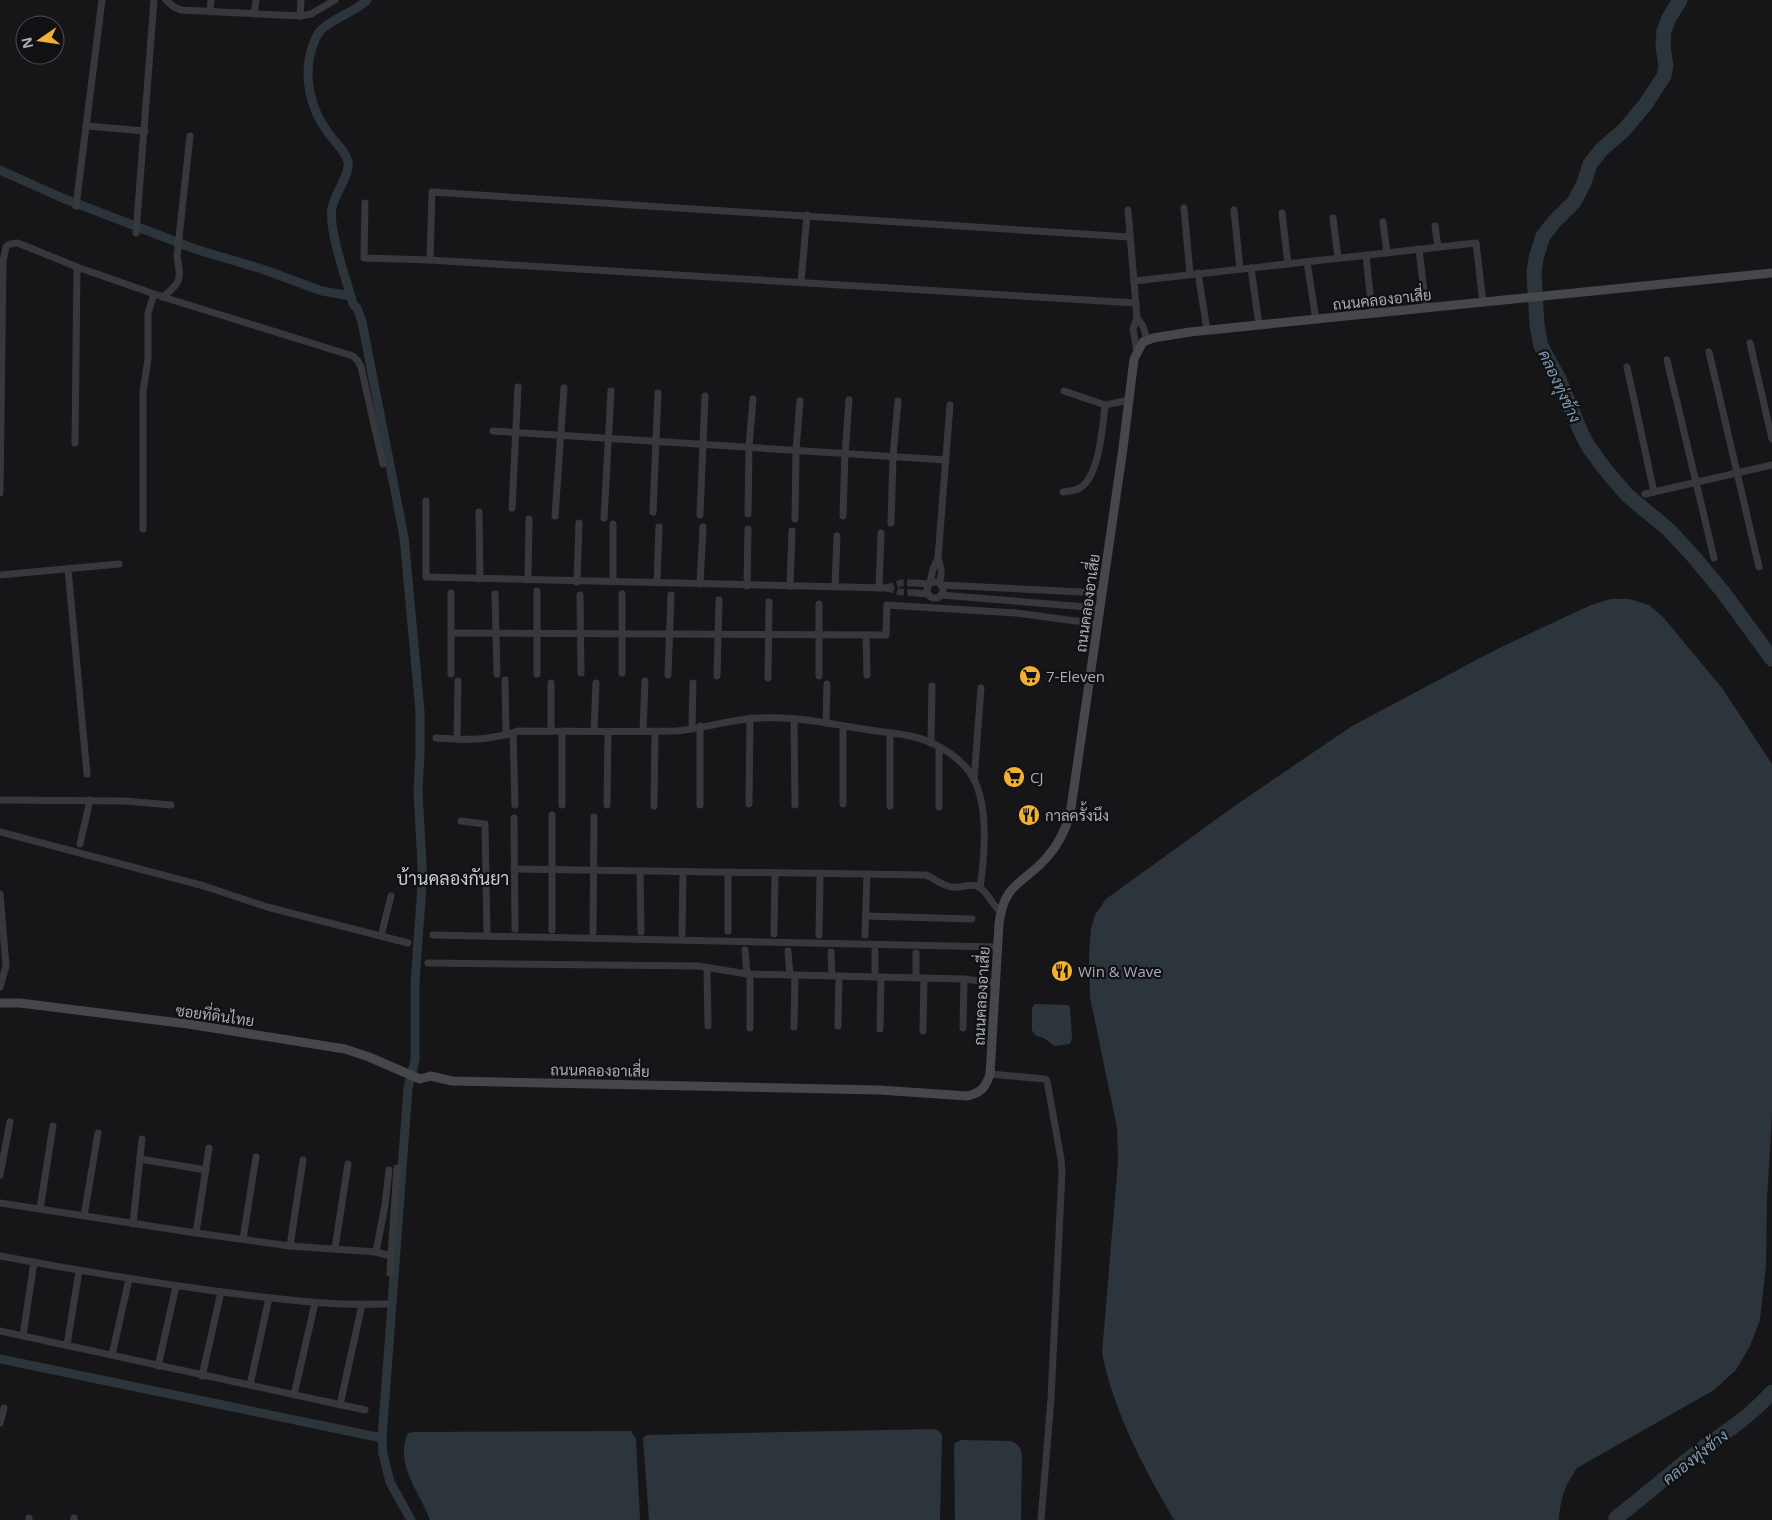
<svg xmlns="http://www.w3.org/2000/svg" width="1772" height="1520" font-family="'Open Sans',Sarabun,sans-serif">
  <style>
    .water { fill: #2c353c }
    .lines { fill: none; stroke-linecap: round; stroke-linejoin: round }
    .canal { stroke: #2c353c; stroke-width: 9 }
    .river { stroke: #2c353c; stroke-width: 15 }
    .street-tunnel { stroke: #333438; stroke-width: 7; stroke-dasharray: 7 3.5; stroke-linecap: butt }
    .street { stroke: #37383d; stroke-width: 7 }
    .secondary { stroke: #45474d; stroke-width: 9 }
    .labels { text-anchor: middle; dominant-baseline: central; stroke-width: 4.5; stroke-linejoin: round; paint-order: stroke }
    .street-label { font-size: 15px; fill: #a8adb8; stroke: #111113 }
    .poi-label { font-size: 15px; fill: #a8adb8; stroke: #111113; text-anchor: start }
    .water-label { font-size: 16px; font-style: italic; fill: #7f9bb3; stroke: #111113 }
    .quarter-label { font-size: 18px; fill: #c9ccd4; stroke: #111113 }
  </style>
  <rect width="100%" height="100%" fill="#161618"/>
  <g class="water">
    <path d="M1611,599H1629L1649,605L1663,617L1722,688L1772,764V1114L1767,1200L1766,1265L1760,1320L1750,1346L1736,1370L1714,1390L1577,1468C1565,1485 1560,1499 1559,1520H1174C1144,1468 1114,1413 1102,1353L1118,1161L1117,1128L1090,997L1089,954L1091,929L1095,915L1106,899L1236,805L1352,726L1499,648L1591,605Z"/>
    <path d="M1035,1004L1069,1005L1070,1008L1072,1039L1070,1044L1054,1046L1044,1038L1036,1036L1034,1034L1032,1030V1008Z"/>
    <path d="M934,1429L939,1431L942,1435L940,1520H649L643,1438L647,1435Z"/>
    <path d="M631,1431L636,1439L640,1520H430C420,1492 394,1465 408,1433L413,1432Z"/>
    <path d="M961,1440L1011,1441C1019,1444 1021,1448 1022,1456L1021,1520H955L954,1447L955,1443Z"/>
  </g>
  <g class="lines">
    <g class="canal">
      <path d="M367,0C354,13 332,18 320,31C316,36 314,42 312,48C303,76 310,108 327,131C333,141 346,151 348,162C351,173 334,195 332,208C328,230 347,281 353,304L357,308L362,322L404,537L420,711V752L418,791L422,864V885L415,983V1060L408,1088L382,1438L383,1454L390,1482L411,1520"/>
      <path d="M0,170L60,197L195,249L262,269L322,291L351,296"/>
      <path d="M0,1359L382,1438"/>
    </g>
    <g class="river">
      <path d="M1680,0L1669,18L1664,31L1663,48L1666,65L1664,76L1645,105L1624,130L1602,149L1590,164L1584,183L1574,202L1554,222L1543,236L1536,258L1534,273L1537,325L1541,346L1558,377L1580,430L1588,446L1604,468L1627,495L1669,530L1693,556L1723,592L1772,659"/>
      <path d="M1616,1520V1518C1642,1498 1666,1477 1691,1457C1719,1436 1749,1418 1772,1392"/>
    </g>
    <g class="street-tunnel">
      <path d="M887,588L900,592L916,593"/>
      <path d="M887,588L901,583H916"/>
    </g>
    <g class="street">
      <path d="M166,0L174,7L181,10L300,16L311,14L335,0"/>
      <path d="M210,12L211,0"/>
      <path d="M254,14L256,0"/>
      <path d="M300,16L301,0"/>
      <path d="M86,126L145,131"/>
      <path d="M365,203L364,258L430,260L1136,303"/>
      <path d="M76,206L102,0"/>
      <path d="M1184,208L1190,274"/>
      <path d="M1128,210L1137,318L1133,329L1137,352"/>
      <path d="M1234,210L1240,269"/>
      <path d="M1282,213L1288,264"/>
      <path d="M1333,218L1338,258"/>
      <path d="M1383,222L1387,253"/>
      <path d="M1435,226L1438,247"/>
      <path d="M136,233L154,0"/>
      <path d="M1419,249L1426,308"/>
      <path d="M1366,255L1372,314"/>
      <path d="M430,260L432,192L1130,237"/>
      <path d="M1307,262L1316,320"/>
      <path d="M1251,268L1259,325"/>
      <path d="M1198,273L1207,330"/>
      <path d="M1134,281L1476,243L1483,303"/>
      <path d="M801,282L807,215"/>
      <path d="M163,297C182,282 181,279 177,256L190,136"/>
      <path d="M1137,318L1143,326L1147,340"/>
      <path d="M1750,343L1772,439"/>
      <path d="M1709,352L1759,567"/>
      <path d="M1667,360L1714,558"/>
      <path d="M1627,367L1654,492"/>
      <path d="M1064,391L1105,405"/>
      <path d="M493,431L946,460"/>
      <path d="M75,443L77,267"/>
      <path d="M1063,492C1067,491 1074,491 1078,489C1099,480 1103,425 1105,405L1129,400"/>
      <path d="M0,493L3,261L6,247L10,244L18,243L77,267L163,297L353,356L358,361L361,367L383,464"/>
      <path d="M1645,494L1772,465"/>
      <path d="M426,501V577L887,588"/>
      <path d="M512,508L518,387"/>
      <path d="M479,512L480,579"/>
      <path d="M653,512L658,393"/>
      <path d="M748,514L749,447L753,399"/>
      <path d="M700,515L705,396"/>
      <path d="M555,516L564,388"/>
      <path d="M843,516L845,454L849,400"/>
      <path d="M604,518L611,391"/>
      <path d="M795,519L796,450L800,401"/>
      <path d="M891,523L893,457L898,401"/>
      <path d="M143,529V392L148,359V313L154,294"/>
      <path d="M68,569L87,774"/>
      <path d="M0,575L119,564"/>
      <path d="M528,580L529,519"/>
      <path d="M577,582L579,523"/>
      <path d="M613,582V524"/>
      <circle cx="935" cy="590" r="8"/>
      <path d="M657,583L659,527"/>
      <path d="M916,583L929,584"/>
      <path d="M930,583L933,569L938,558"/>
      <path d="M939,583C943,575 941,567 938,558L950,405"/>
      <path d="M700,584L703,527"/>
      <path d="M941,585L1102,593"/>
      <path d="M747,586L748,529"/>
      <path d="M790,586L792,531"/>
      <path d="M835,587L837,536"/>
      <path d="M879,588L881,533"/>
      <path d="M537,591V674"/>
      <path d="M916,593L928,594"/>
      <path d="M495,594L497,674"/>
      <path d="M580,595L581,673"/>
      <path d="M941,595L1099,608"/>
      <path d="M819,604V676"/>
      <path d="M451,633L886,635L887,605L1016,613L1098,624"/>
      <path d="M866,635L867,675"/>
      <path d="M622,673V594"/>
      <path d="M451,674V593"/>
      <path d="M668,675L671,595"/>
      <path d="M717,676L719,600"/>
      <path d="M768,678L769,602"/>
      <path d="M505,680L506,735"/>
      <path d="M794,720L795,805"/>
      <path d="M826,723L827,684"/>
      <path d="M700,726V805"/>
      <path d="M692,728L693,683"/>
      <path d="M551,731V683"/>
      <path d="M562,731V805"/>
      <path d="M594,731L596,683"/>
      <path d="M643,731L645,681"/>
      <path d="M513,733L515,805"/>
      <path d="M436,738C468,740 487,741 518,731C570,731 622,732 674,731C698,730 724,721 748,719C788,714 830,724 869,730C889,733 912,734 932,743C945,749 959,759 968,770C990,798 985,854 980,888"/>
      <path d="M457,739L458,681"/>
      <path d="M931,743L932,686"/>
      <path d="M939,747V807"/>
      <path d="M974,780L981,688"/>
      <path d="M0,800L125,801L171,805"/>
      <path d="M749,804L750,718"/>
      <path d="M843,804V726"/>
      <path d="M607,805L608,731"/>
      <path d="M654,806L655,731"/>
      <path d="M890,806V733"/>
      <path d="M514,818L515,929"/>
      <path d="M461,821L485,824L487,936"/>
      <path d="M0,832L204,886L267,907L408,943"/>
      <path d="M80,844L90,800"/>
      <path d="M514,869L926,875C933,878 943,886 951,887C961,889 970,882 979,887C988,892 992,905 1000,911"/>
      <path d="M640,871L641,932"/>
      <path d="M728,872V931"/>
      <path d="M0,894L6,966L0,987"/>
      <path d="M866,916L972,919"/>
      <path d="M552,930V815"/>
      <path d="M593,932L594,817"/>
      <path d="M682,934L683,872"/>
      <path d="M774,934L775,873"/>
      <path d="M433,935L998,947"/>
      <path d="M819,935L820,873"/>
      <path d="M865,935L867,874"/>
      <path d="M381,936L391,896"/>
      <path d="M745,950L747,974"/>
      <path d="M788,951L790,975"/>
      <path d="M875,951V977"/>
      <path d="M831,952L832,976"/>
      <path d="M916,953V978"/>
      <path d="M428,963L698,966L747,974L964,979L996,983"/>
      <path d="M707,968L708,1026"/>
      <path d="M838,1026L839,976"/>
      <path d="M794,1027L795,975"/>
      <path d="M750,1028V974"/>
      <path d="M963,1028L964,979"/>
      <path d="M880,1029L881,977"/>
      <path d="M923,1031L924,978"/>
      <path d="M990,1074L1045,1079L1047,1081L1061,1159L1062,1172L1051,1399L1041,1520"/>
      <path d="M140,1159L206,1170"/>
      <path d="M0,1175L10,1122"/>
      <path d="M0,1203L196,1233L290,1246L376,1252L385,1205L389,1170"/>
      <path d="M40,1209L53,1126"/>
      <path d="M84,1216L98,1133"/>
      <path d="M133,1224L142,1139"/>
      <path d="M196,1233L209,1148"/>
      <path d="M243,1239L256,1157"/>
      <path d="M290,1246L303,1160"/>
      <path d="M335,1248L348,1164"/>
      <path d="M376,1252L391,1256L390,1273"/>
      <path d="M0,1256C74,1270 148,1282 222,1292C277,1299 331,1306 386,1304"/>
      <path d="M391,1256L397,1168"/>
      <path d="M0,1331L365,1410"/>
      <path d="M23,1336L34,1262"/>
      <path d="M67,1345L79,1271"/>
      <path d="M112,1355L129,1279"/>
      <path d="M158,1366L176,1286"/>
      <path d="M202,1376L221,1292"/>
      <path d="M250,1385L269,1298"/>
      <path d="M294,1395L315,1303"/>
      <path d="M340,1405L362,1305"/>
      <path d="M0,1423L4,1408"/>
      <path d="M29,1518V1520"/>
      <path d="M74,1520V1518"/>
    </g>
    <path class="secondary" d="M0,1003H20L188,1024L345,1049L369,1057L420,1079L431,1076L452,1081L879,1090L967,1096C981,1093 986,1087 990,1074L999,924C1004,881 1025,884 1048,856C1059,844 1065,830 1070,815L1123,448L1134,359L1143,342L1153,338L1190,332C1384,313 1578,291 1772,273"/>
  </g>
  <defs>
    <g id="supermarket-disc" transform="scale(1.125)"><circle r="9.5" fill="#f2b134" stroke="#111113"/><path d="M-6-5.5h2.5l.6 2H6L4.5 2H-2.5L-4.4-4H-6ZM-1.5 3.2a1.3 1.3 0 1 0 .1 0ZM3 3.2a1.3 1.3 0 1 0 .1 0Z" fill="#111"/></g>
    <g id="restaurant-disc" transform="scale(1.125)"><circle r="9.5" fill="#f2b134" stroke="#111113"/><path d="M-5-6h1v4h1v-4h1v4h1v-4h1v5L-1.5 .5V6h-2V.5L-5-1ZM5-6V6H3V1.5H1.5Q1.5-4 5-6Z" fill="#111"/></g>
  </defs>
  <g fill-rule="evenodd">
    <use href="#supermarket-disc" x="1030" y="676"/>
    <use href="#supermarket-disc" x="1014" y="777"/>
    <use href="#restaurant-disc" x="1029" y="815"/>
    <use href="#restaurant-disc" x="1062" y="971"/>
  </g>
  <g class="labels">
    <g class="street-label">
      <text transform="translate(1382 299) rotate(-6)">ถนนคลองอาเสี่ย</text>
      <text transform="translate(1087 603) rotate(-82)">ถนนคลองอาเสี่ย</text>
      <text transform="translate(981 996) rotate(-87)">ถนนคลองอาเสี่ย</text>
      <text transform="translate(215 1015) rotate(8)">ซอยที่ดินไทย</text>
      <text transform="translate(600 1070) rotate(1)">ถนนคลองอาเสี่ย</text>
    </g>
    <g class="poi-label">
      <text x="1046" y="676">7-Eleven</text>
      <text x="1030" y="777">CJ</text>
      <text x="1045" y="815">กาลครั้งนึง</text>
      <text x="1078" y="971">Win &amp; Wave</text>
    </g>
    <g class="water-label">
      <text transform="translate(1560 386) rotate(65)">คลองทุ่งช้าง</text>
      <text transform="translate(1695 1457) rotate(-38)">คลองทุ่งช้าง</text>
    </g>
    <g class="quarter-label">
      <text x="453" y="878">บ้านคลองกันยา</text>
    </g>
  </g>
  <g transform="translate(40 40) rotate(257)"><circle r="24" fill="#111113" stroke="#4d4f55"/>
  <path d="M0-4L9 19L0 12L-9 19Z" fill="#f2b134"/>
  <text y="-8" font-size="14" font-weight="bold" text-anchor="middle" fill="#a8adb8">N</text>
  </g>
</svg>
